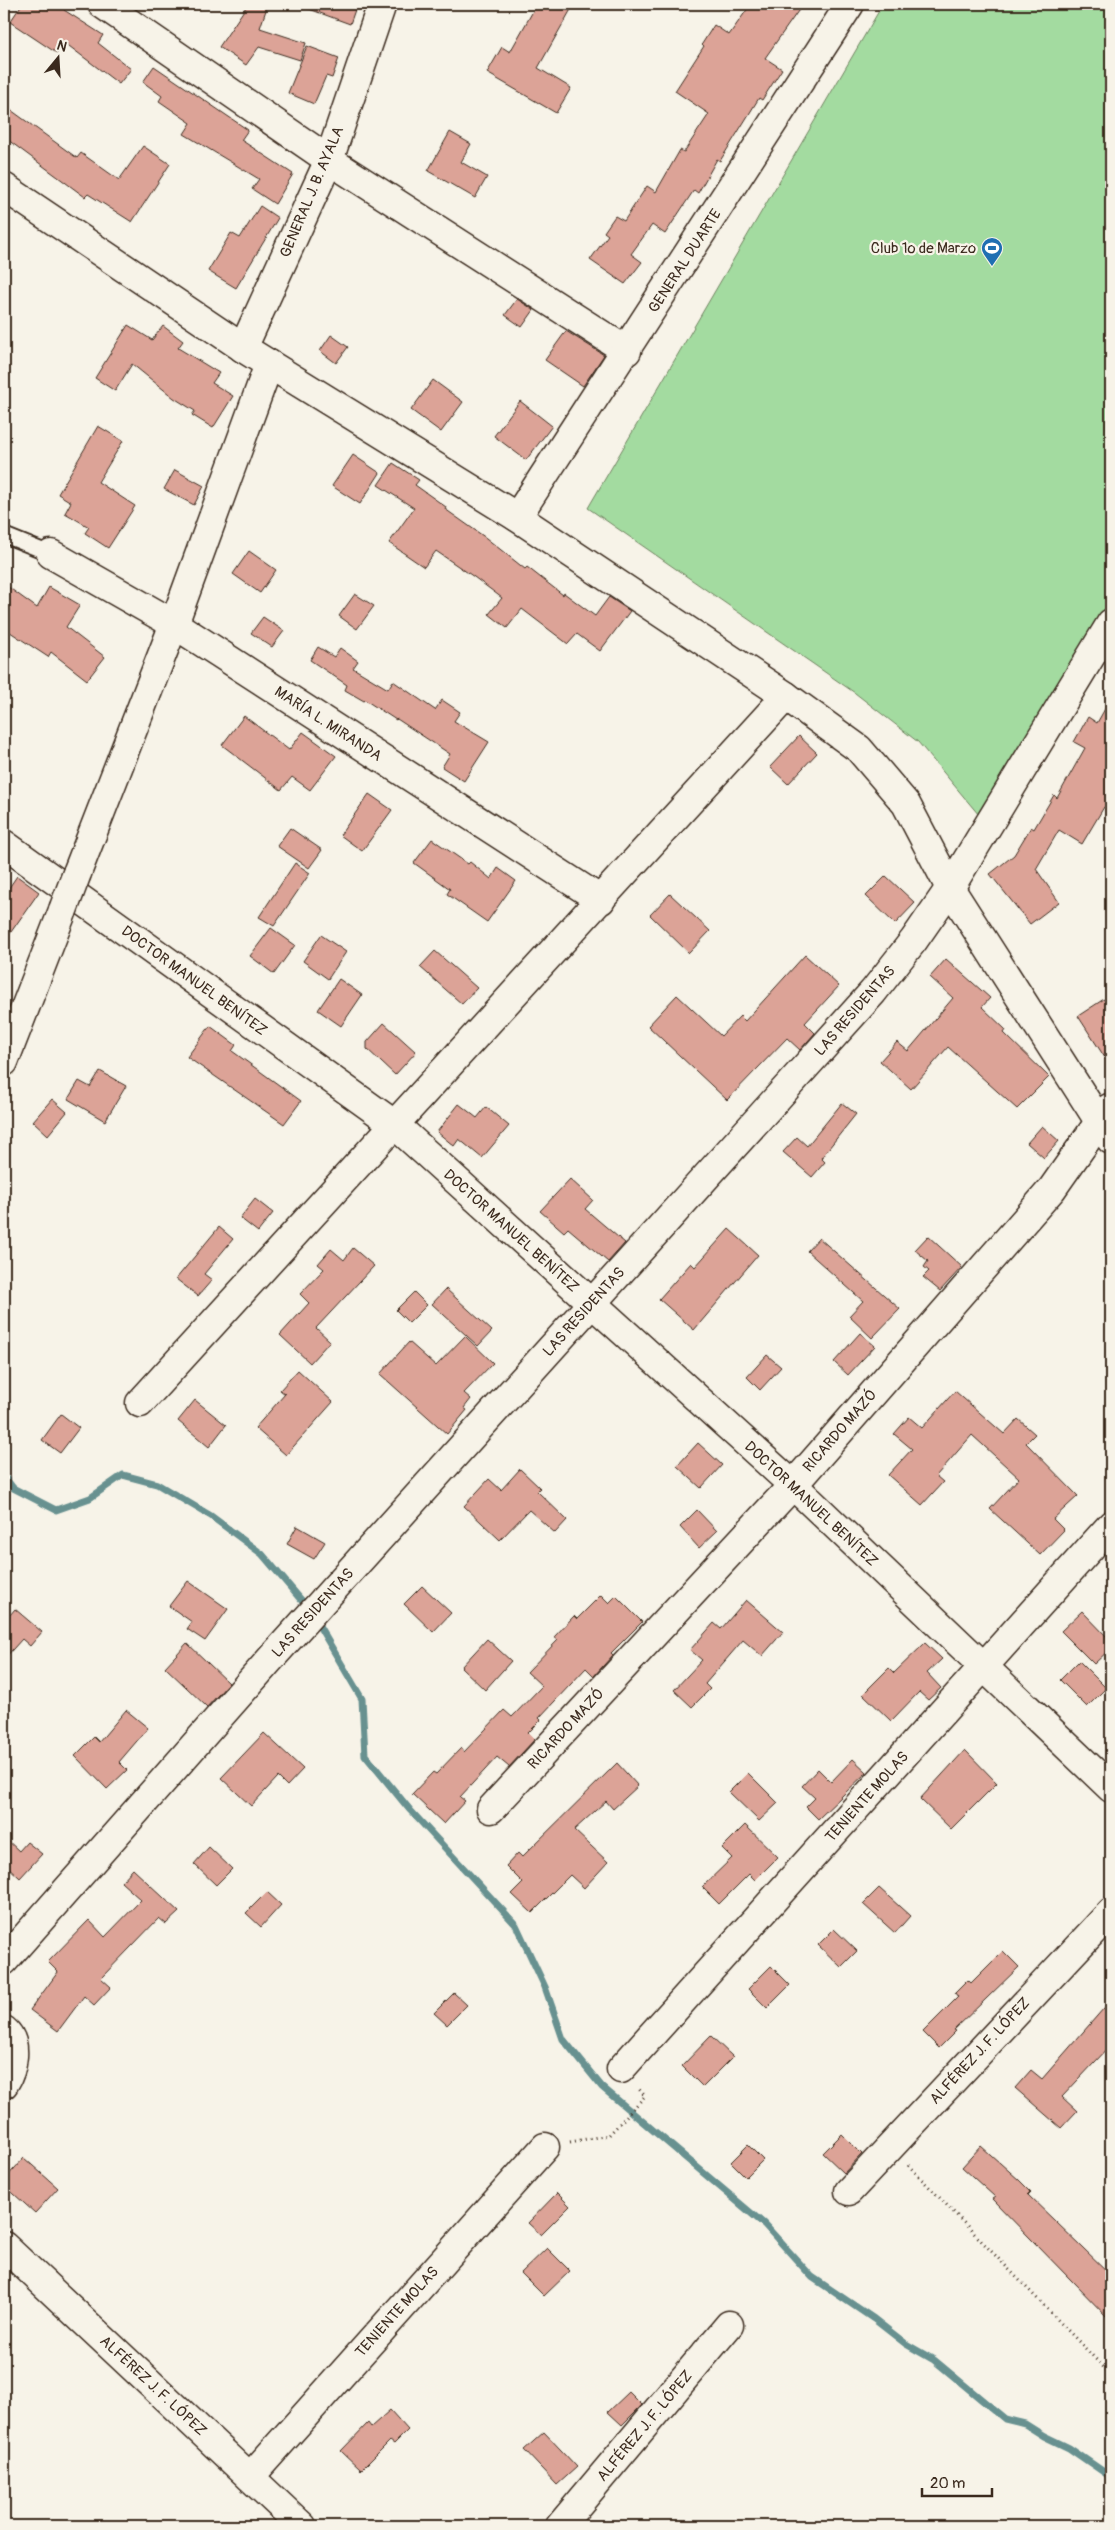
<svg xmlns="http://www.w3.org/2000/svg" width="1115" height="2530" font-family="Pangolin,sans-serif">
  <style>
    .green { fill: #a3dba0; stroke: #6f825f }
    .lines { fill: none; stroke-linecap: round; stroke-linejoin: round }
    .stream { stroke: #679190; stroke-width: 7 }
    .building { fill: #dca397; stroke: #3b2a1e }
    .service-casing { stroke: #3b2a1e; stroke-width: 18 }
    .minor-casing { stroke: #3b2a1e; stroke-width: 31 }
    .path { stroke: #3b2a1e; stroke-width: 3; stroke-dasharray: 1 4; stroke-linecap: butt }
    .service { stroke: #f7f3e8; stroke-width: 14 }
    .minor { stroke: #f7f3e8; stroke-width: 28 }
    .minor-bridge-casing { stroke: #3b2a1e; stroke-width: 31; stroke-linecap: butt }
    .minor-bridge { stroke: #f7f3e8; stroke-width: 28 }
    .labels { text-anchor: middle; dominant-baseline: central; stroke-width: 4.5; stroke-linejoin: round; paint-order: stroke }
    .street-label { font-size: 15px; fill: #3b2a1e; stroke: #f7f3e8 }
    .poi-label { font-size: 15px; fill: #3b2a1e; stroke: #f7f3e8; text-anchor: end }
  </style>
  <rect width="100%" height="100%" fill="#f7f3e8"/>
  <filter id="ink" filterUnits="userSpaceOnUse"><feTurbulence type="fractalNoise" baseFrequency=".02" numOctaves="2"/><feDisplacementMap in="SourceGraphic" scale="10" xChannelSelector="R" yChannelSelector="G"/><feConvolveMatrix kernelMatrix="1 2 1 2 8 2 1 2 1" color-interpolation-filters="sRGB"/></filter>
  <g filter="url(#ink)">
    <path class="green" d="M883,4H1111V603L984,821L918,742L855,693L588,508Z"/>
    <g class="lines">
      <g class="stream">
        <path d="M4,1476L13,1488L56,1510L90,1498L123,1475L157,1484L211,1516L262,1554L308,1608"/>
        <path d="M315,1619L362,1699L365,1755L410,1810L516,1925L545,1987L563,2039L602,2087L764,2224L812,2277L874,2319L906,2344L934,2360L1005,2419L1025,2424L1044,2436L1069,2448L1111,2477"/>
      </g>
    </g>
    <g class="building">
      <path d="M22,4H69L64,10L103,35L98,43L131,69L119,84L65,43L58,54L10,22Z"/>
      <path d="M248,4H268L260,28L306,43L300,60L259,47L246,65L219,47Z"/>
      <path d="M302,4H357L350,24L301,6Z"/>
      <path d="M537,4H574L538,68L571,88L556,113L487,73L502,47L510,52Z"/>
      <path d="M751,4H803L765,58L782,69L762,100L759,98L720,161L717,159L698,193L694,190L665,234L652,225L631,254L642,262L625,284L590,260L608,235L604,232L615,216L624,221L647,186L656,192L680,150L684,152L709,114L675,91L704,46L702,44L714,25L729,35Z"/>
      <path d="M307,46L339,58L332,78L326,76L314,104L288,93Z"/>
      <path d="M154,66L248,130L241,140L293,174L275,204L252,189L259,179L184,134L191,123L159,101L162,96L143,82Z"/>
      <path d="M4,105L77,158L81,153L119,180L143,146L170,164L132,222L88,194L85,197L4,137Z"/>
      <path d="M450,132L471,144L461,162L487,177L475,198L428,171Z"/>
      <path d="M260,206L278,218L236,288L208,271L231,233L240,238Z"/>
      <path d="M517,299L534,310L522,327L505,315Z"/>
      <path d="M128,325L152,340L163,326L183,341L178,348L219,373L212,383L233,396L213,428L192,415L195,411L174,398L132,364L115,391L95,378Z"/>
      <path d="M566,331L604,355L583,386L545,360Z"/>
      <path d="M331,335L348,347L336,363L320,351Z"/>
      <path d="M433,380L463,402L441,432L411,410Z"/>
      <path d="M520,401L552,426L526,460L494,436Z"/>
      <path d="M98,426L123,441L98,482L135,506L108,548L85,533L89,527L65,513L71,502L58,494Z"/>
      <path d="M353,455L380,473L360,504L332,486Z"/>
      <path d="M393,463L419,480L415,485L446,507L445,509L486,538L525,569L527,567L563,595L564,593L595,616L609,597L630,611L600,651L577,634L568,644L522,609L507,628L489,614L502,598L474,577L436,551L424,567L389,543L414,508L378,485Z"/>
      <path d="M175,470L204,486L194,505L164,489Z"/>
      <path d="M249,551L276,570L260,593L233,574Z"/>
      <path d="M4,584L37,608L49,587L80,605L66,627L105,657L87,680L51,652L48,657L4,628Z"/>
      <path d="M355,594L374,606L357,629L339,616Z"/>
      <path d="M263,617L284,631L272,647L251,633Z"/>
      <path d="M318,647L334,657L340,648L358,661L353,668L388,689L393,681L435,710L442,700L460,712L454,721L489,742L464,781L442,767L450,754L397,719L396,720L365,700L364,701L345,690L347,685L310,660Z"/>
      <path d="M1111,698V811L1104,807L1082,844L1059,830L1036,869L1059,902L1030,924L990,874L1014,855L1031,827L1034,829L1054,795L1057,798L1085,748L1074,742L1088,717L1097,723Z"/>
      <path d="M244,716L289,750L303,732L336,756L310,790L292,777L281,790L222,745Z"/>
      <path d="M799,736L817,753L788,784L770,767Z"/>
      <path d="M369,794L392,810L362,851L340,835Z"/>
      <path d="M290,828L322,850L309,868L277,846Z"/>
      <path d="M432,839L468,864L470,862L491,879L498,868L516,881L487,922L447,894L450,889L414,863Z"/>
      <path d="M295,863L310,873L274,926L259,917Z"/>
      <path d="M17,876L39,892L4,942V895Z"/>
      <path d="M886,876L915,903L895,924L866,896Z"/>
      <path d="M670,894L710,931L689,953L650,915Z"/>
      <path d="M271,928L295,945L274,974L250,956Z"/>
      <path d="M321,935L346,952L328,979L303,961Z"/>
      <path d="M435,951L477,988L462,1004L420,967Z"/>
      <path d="M805,955L839,986L805,1023L815,1033L800,1050L787,1038L727,1100L648,1026L677,995L721,1036L740,1016L745,1021Z"/>
      <path d="M946,959L990,998L982,1007L1006,1030L1004,1033L1049,1077L1017,1109L948,1047L911,1089L880,1061L897,1042L908,1051L953,998L930,977Z"/>
      <path d="M339,979L362,995L341,1026L318,1010Z"/>
      <path d="M1104,999L1111,1009V1067L1078,1016Z"/>
      <path d="M384,1023L416,1052L395,1075L367,1049V1042Z"/>
      <path d="M210,1026L236,1045L232,1051L301,1101L284,1124L187,1057Z"/>
      <path d="M100,1071L126,1086L105,1121L68,1099L79,1081L90,1087Z"/>
      <path d="M52,1099L67,1112L48,1135L33,1121Z"/>
      <path d="M842,1103L856,1114L821,1158L825,1162L812,1177L783,1152L797,1137L807,1146Z"/>
      <path d="M459,1104L477,1118L486,1107L509,1126L482,1158L459,1139L454,1146L437,1132Z"/>
      <path d="M1042,1126L1059,1141L1044,1158L1027,1143Z"/>
      <path d="M570,1179L593,1200L585,1209L625,1243L608,1262L568,1228L564,1232L540,1211Z"/>
      <path d="M255,1199L273,1213L258,1232L240,1218Z"/>
      <path d="M219,1227L233,1239L204,1274L212,1280L198,1296L176,1279Z"/>
      <path d="M729,1229L758,1255L694,1330L659,1299L691,1263L695,1267Z"/>
      <path d="M928,1236L962,1267L940,1291L923,1277L929,1271L924,1267L928,1261L915,1250Z"/>
      <path d="M819,1238L900,1309L872,1338L849,1316L863,1301L807,1251Z"/>
      <path d="M353,1248L374,1266L316,1328L330,1341L310,1363L280,1335L309,1303L300,1294L324,1269L318,1264L331,1249L344,1260Z"/>
      <path d="M446,1289L492,1331L478,1346L432,1304Z"/>
      <path d="M414,1292L427,1305L409,1323L396,1310Z"/>
      <path d="M860,1333L875,1346L848,1375L834,1362Z"/>
      <path d="M465,1336L493,1363L464,1393L471,1399L464,1408L467,1410L447,1434L380,1374L409,1342L436,1366Z"/>
      <path d="M767,1355L781,1367L760,1390L747,1377Z"/>
      <path d="M298,1370L333,1402L286,1455L255,1428L285,1394L280,1390Z"/>
      <path d="M955,1391L1004,1434L1018,1419L1035,1434L1026,1443L1078,1496L1053,1519L1064,1530L1040,1555L990,1509L1019,1478L972,1435L936,1476L943,1482L922,1505L888,1475L912,1449L894,1434L909,1417L922,1428Z"/>
      <path d="M195,1400L226,1425L209,1447L178,1421Z"/>
      <path d="M61,1414L79,1428L60,1453L42,1440Z"/>
      <path d="M698,1443L722,1465L701,1488L677,1466Z"/>
      <path d="M520,1469L540,1488L537,1491L567,1520L555,1533L529,1510L500,1540L464,1506L489,1479L501,1490Z"/>
      <path d="M697,1510L717,1531L699,1548L680,1527Z"/>
      <path d="M297,1526L325,1542L314,1559L287,1544Z"/>
      <path d="M188,1581L228,1609L205,1641L187,1629L192,1622L169,1606Z"/>
      <path d="M422,1586L451,1613L433,1632L404,1604Z"/>
      <path d="M601,1595L609,1603L616,1596L642,1622L611,1653L613,1655L594,1676L586,1668L539,1718L541,1720L528,1733L535,1739L509,1767L497,1757L460,1797L465,1801L444,1824L412,1794L433,1772L436,1774L461,1748L464,1752L504,1710L512,1717L542,1686L527,1672L558,1640L554,1637L574,1616L577,1619Z"/>
      <path d="M746,1600L783,1632L762,1656L743,1640L705,1684L710,1689L692,1707L674,1690L702,1660L690,1650L714,1623L721,1629Z"/>
      <path d="M15,1609L42,1632L30,1646L22,1639L4,1659V1622Z"/>
      <path d="M1082,1611L1111,1641V1648L1094,1664L1061,1631Z"/>
      <path d="M487,1639L511,1661L485,1690L461,1667Z"/>
      <path d="M187,1643L229,1683L207,1707L165,1667Z"/>
      <path d="M925,1643L942,1659L927,1673L941,1688L928,1700L919,1692L891,1721L863,1694L889,1668L894,1673Z"/>
      <path d="M1079,1661L1106,1688L1087,1707L1060,1680Z"/>
      <path d="M126,1710L148,1728L119,1762L127,1770L107,1789L75,1756L94,1737L99,1742Z"/>
      <path d="M264,1733L303,1769L287,1786L278,1777L251,1806L221,1778Z"/>
      <path d="M965,1750L997,1783L951,1829L920,1799Z"/>
      <path d="M853,1759L867,1772L818,1819L806,1807L815,1798L802,1786L818,1769L831,1782Z"/>
      <path d="M617,1763L638,1786L613,1809L606,1801L574,1830L608,1862L584,1888L570,1875L532,1913L512,1894L523,1883L506,1866L518,1853L522,1857Z"/>
      <path d="M748,1773L778,1803L759,1821L729,1792Z"/>
      <path d="M745,1825L778,1857L755,1880L749,1874L719,1904L702,1887L732,1858L722,1848Z"/>
      <path d="M4,1837L19,1851L27,1842L42,1854L20,1878L4,1863Z"/>
      <path d="M209,1847L232,1869L216,1885L194,1864Z"/>
      <path d="M133,1869L179,1912L166,1924L159,1918L101,1978L111,1987L94,2005L84,1996L58,2031L30,2010L58,1972L48,1962L89,1920L105,1937L141,1900L121,1882Z"/>
      <path d="M879,1888L910,1916L895,1933L863,1904Z"/>
      <path d="M267,1892L281,1905L261,1927L246,1913Z"/>
      <path d="M834,1929L857,1951L841,1967L818,1945Z"/>
      <path d="M1003,1951L1019,1967L954,2030L956,2031L939,2048L923,2032L958,1997L955,1993L968,1980L971,1983Z"/>
      <path d="M771,1966L790,1985L767,2008L748,1989Z"/>
      <path d="M454,1993L467,2005L447,2025L434,2013Z"/>
      <path d="M1111,2000V2045L1062,2097L1077,2111L1061,2128L1015,2088L1031,2070L1042,2079Z"/>
      <path d="M711,2036L733,2057L703,2087L682,2066Z"/>
      <path d="M842,2134L862,2154L844,2173L823,2153Z"/>
      <path d="M748,2145L763,2160L746,2177L731,2162Z"/>
      <path d="M981,2146L1019,2180L1031,2192L1028,2195L1111,2275V2321L992,2199L995,2197L962,2167Z"/>
      <path d="M24,2158L58,2188L35,2213L4,2185V2180Z"/>
      <path d="M557,2193L570,2206L541,2235L528,2223Z"/>
      <path d="M547,2248L570,2271L544,2296L521,2273Z"/>
      <path d="M629,2392L642,2405L622,2425L608,2412Z"/>
      <path d="M390,2410L408,2430L394,2444L390,2441L361,2470L341,2451L368,2423L371,2427Z"/>
      <path d="M544,2432L577,2467L557,2485L524,2450Z"/>
    </g>
    <g class="lines">
      <g class="service-casing">
        <path id="service" d="M4,535L51,554"/>
      </g>
      <g class="minor-casing">
        <g id="minor">
          <path d="M102,4L329,160L627,351"/>
          <path d="M4,187L243,348L517,517L786,696L859,749L906,804L950,888L1111,1140"/>
          <path d="M243,348L329,160L382,4"/>
          <path d="M517,517L850,4"/>
          <path d="M51,554L174,624L601,900"/>
          <path d="M4,844L394,1124L793,1485L1111,1788"/>
          <path d="M77,873L174,624L269,364"/>
          <path d="M4,1062L63,910"/>
          <path d="M140,1403L786,696"/>
          <path d="M491,1809L793,1485L1052,1189L1109,1108"/>
          <path d="M4,1961L274,1655L873,992L914,940L950,888L1111,623"/>
          <path d="M4,2030C19,2042 13,2070 4,2084"/>
          <path d="M621,2069L1111,1525"/>
          <path d="M849,2191L1111,1912"/>
          <path d="M4,2246L302,2526"/>
          <path d="M250,2477L545,2147"/>
          <path d="M560,2526L729,2325"/>
        </g>
      </g>
      <g class="path">
        <path d="M570,2142L609,2135L645,2096L638,2088"/>
        <path d="M908,2165L1111,2375"/>
      </g>
      <use href="#service" class="service"/>
      <use href="#minor" class="minor"/>
      <g class="minor-bridge-casing">
        <path id="minor-bridge" d="M63,910L77,873"/>
      </g>
      <use href="#minor-bridge" class="minor-bridge"/>
    </g>
  </g>
  <defs>
    <g id="stadium-pin" transform="scale(1.125)"><path d="M0 17L-7.5 6A9.5 9.5 0 1 1 7.5 6Z" fill="#1f6fb2" stroke="#f7f3e8"/><path d="M0-5a6.5 5 0 1 0 0 10a6.5 5 0 1 0 0-10ZM-3.5-1.8h7v3.6h-7Z" fill="#fff"/></g>
  </defs>
  <g fill-rule="evenodd">
    <use href="#stadium-pin" x="992" y="248"/>
  </g>
  <g class="labels">
    <g class="street-label">
      <text transform="translate(312 192) rotate(-67)">GENERAL J. B. AYALA</text>
      <text transform="translate(685 261) rotate(-57)">GENERAL DUARTE</text>
      <text transform="translate(328 724) rotate(33)">MARÍA L. MIRANDA</text>
      <text transform="translate(194 981) rotate(36)">DOCTOR MANUEL BENÍTEZ</text>
      <text transform="translate(855 1011) rotate(-49)">LAS RESIDENTAS</text>
      <text transform="translate(511 1231) rotate(42)">DOCTOR MANUEL BENÍTEZ</text>
      <text transform="translate(584 1312) rotate(-48)">LAS RESIDENTAS</text>
      <text transform="translate(840 1431) rotate(-49)">RICARDO MAZÓ</text>
      <text transform="translate(811 1504) rotate(43)">DOCTOR MANUEL BENÍTEZ</text>
      <text transform="translate(313 1613) rotate(-48)">LAS RESIDENTAS</text>
      <text transform="translate(566 1729) rotate(-47)">RICARDO MAZÓ</text>
      <text transform="translate(867 1797) rotate(-48)">TENIENTE MOLAS</text>
      <text transform="translate(980 2051) rotate(-47)">ALFÉREZ J. F. LÓPEZ</text>
      <text transform="translate(397 2312) rotate(-48)">TENIENTE MOLAS</text>
      <text transform="translate(153 2386) rotate(43)">ALFÉREZ J. F. LÓPEZ</text>
      <text transform="translate(645 2426) rotate(-50)">ALFÉREZ J. F. LÓPEZ</text>
    </g>
    <g class="poi-label">
      <text x="976" y="248">Club 1º de Marzo</text>
    </g>
  </g>
  <rect width="1115" height="2530" fill="none" stroke="#f7f3e8" stroke-width="20"/>
  <rect x="10" y="10" width="1095" height="2510" fill="none" stroke="#3b2a1e" stroke-width="2" filter="url(#ink)"/>
  <g transform="translate(58 58) rotate(18)" stroke="#f7f3e8" stroke-width="4" paint-order="stroke">
  <path d="M0-4L9 19L0 12L-9 19Z" fill="#3b2a1e"/>
  <text y="-8" font-size="14" font-weight="bold" text-anchor="middle" fill="#3b2a1e">N</text>
  </g>
  <path d="M922 2488v8h70v-8" fill="none" stroke="#3b2a1e" stroke-width="2.5"/>
  <text x="930" y="2488" font-size="15" fill="#3b2a1e" stroke="#f7f3e8" stroke-width="4" paint-order="stroke">20 m</text>
</svg>
